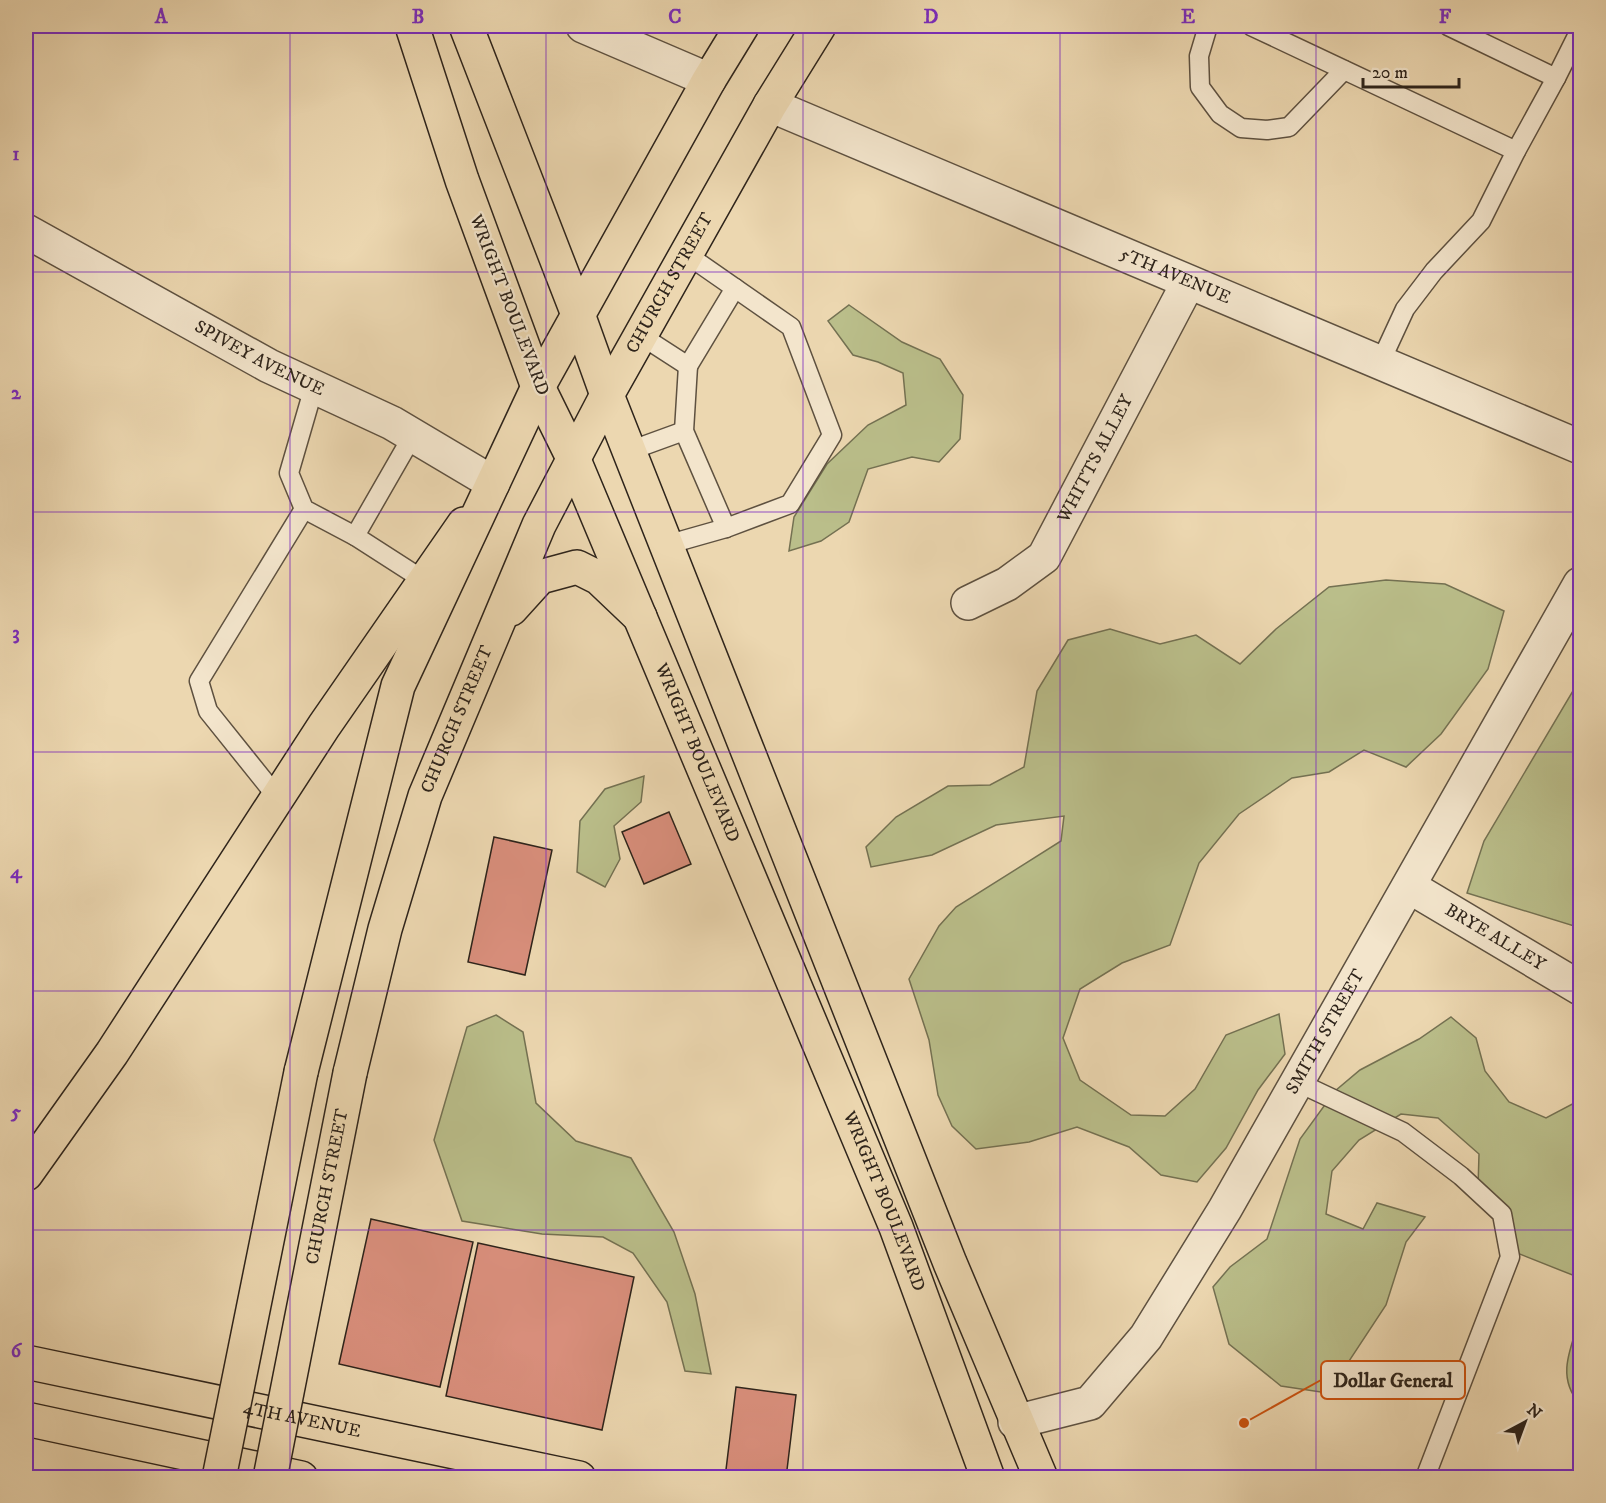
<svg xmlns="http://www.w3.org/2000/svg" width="1606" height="1503" font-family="'IM FELL DW Pica',serif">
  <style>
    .green { fill: #babe8a; stroke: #747152; stroke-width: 1.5 }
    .building { fill: #d88e7b; stroke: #2e241b; stroke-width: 1.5 }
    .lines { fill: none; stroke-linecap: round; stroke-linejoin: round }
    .lane-casing { stroke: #5e5140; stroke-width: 21 }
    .street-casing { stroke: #5e5140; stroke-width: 36 }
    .primary-casing { stroke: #2e241b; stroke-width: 36 }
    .highway-casing { stroke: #2e241b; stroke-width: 36 }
    .lane { stroke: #f3e5cc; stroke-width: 18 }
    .street { stroke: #f3e5cc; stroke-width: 33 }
    .primary { stroke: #ecd7b0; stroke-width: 33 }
    .highway { stroke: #ecd7b0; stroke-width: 33 }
    .highway-bridge-casing { stroke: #2e241b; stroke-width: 36; stroke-linecap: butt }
    .highway-bridge { stroke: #ecd7b0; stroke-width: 33 }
    .grid { fill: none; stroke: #7b2cbf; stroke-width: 1.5; stroke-opacity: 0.55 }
    .labels { text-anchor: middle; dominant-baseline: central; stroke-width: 4.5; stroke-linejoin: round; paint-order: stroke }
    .street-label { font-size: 18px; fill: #2e241b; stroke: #f3e5cc }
    .leader { fill: none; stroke: #cc510e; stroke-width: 2 }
    .callout-dot { fill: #cc510e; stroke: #f3e5cc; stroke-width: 2 }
    .callout { fill: #f3e5cc; stroke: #cc510e; stroke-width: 2 }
    .callout-label { font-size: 20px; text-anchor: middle; font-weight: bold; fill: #2e241b }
    .neatline { fill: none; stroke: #7b2cbf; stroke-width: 2 }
    .grid-label { font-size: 20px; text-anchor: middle; font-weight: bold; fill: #7b2cbf }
  </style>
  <rect width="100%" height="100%" fill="#ecd7b0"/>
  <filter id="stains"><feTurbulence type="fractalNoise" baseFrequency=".00333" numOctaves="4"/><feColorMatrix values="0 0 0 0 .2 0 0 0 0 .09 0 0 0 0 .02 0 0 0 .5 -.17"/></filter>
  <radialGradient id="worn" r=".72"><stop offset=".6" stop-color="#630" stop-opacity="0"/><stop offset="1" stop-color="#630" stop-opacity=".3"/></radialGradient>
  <g class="green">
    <path d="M849,305L902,342L940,359L963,395L960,439L939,462L912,457L868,469L849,522L821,541L789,551L794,517L827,464L868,425L906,405L903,373L878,362L853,355L828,321Z"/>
    <path d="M1386,580L1445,584L1504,611L1488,669L1441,734L1406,767L1364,750L1329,772L1292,778L1239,814L1199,863L1170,945L1122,963L1080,989L1063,1038L1080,1080L1131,1115L1165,1116L1195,1089L1226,1035L1279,1014L1285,1054L1258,1090L1226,1148L1197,1182L1161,1175L1129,1147L1077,1127L1029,1142L976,1149L952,1126L938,1095L929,1040L909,979L939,926L956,907L1061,841L1064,816L996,825L932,855L871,867L866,847L896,817L948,786L990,785L1024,767L1037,691L1068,640L1110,629L1160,644L1196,635L1240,664L1276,629L1329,587Z"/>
    <path d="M1580,679V920L1574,926L1467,893L1484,841Z"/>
    <path d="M644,776L641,802L614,826L620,859L605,887L577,872L580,821L605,789Z"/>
    <path d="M496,1015L523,1032L536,1103L576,1141L631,1158L674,1232L695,1294L711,1374L685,1371L667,1302L633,1253L603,1237L542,1234L462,1221L434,1140L467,1027Z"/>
    <path d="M1451,1017L1476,1038L1485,1071L1509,1102L1546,1118L1580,1100V1278L1512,1251L1478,1188L1479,1154L1438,1118L1401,1114L1359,1140L1332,1171L1326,1214L1363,1229L1377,1203L1425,1217L1406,1242L1386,1305L1349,1361L1334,1394L1281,1386L1229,1344L1213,1287L1230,1267L1267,1239L1300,1139L1335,1091L1360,1070L1419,1039Z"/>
    <path d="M1580,1319V1404C1556,1378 1570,1349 1580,1319Z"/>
  </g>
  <g class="building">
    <path d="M669,812L691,864L644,884L622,832Z"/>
    <path d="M494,837L552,850L525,975L468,962Z"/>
    <path d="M371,1219L473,1242L440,1387L339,1364Z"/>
    <path d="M478,1243L634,1277L602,1430L446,1396Z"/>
    <path d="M736,1387L796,1395L786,1478H725Z"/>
  </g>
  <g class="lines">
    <g class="lane-casing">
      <g id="lane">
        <path d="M1208,26L1199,56L1200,87L1220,114L1241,128L1267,130L1289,127L1344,70"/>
        <path d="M1251,26L1516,151L1556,78"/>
        <path d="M1448,26L1556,78L1580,30"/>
        <path d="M640,335L688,366L735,288"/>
        <path d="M1380,363L1405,309L1434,271L1481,221L1516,151"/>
        <path d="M688,366L684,431L726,528"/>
        <path d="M314,387L289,473L304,509L355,536L413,435"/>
        <path d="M629,451L684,431"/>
        <path d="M355,536L425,581"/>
        <path d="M666,545L726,528L790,504L832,435L791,327L686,254"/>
        <path d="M277,797L208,711L199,681L304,509"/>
        <path d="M1297,1082L1403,1132L1461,1176L1502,1214L1510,1257L1425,1478"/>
      </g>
    </g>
    <g class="street-casing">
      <g id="street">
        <path d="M583,26L709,80"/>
        <path id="s1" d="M770,105L1580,447"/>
        <path id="s2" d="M26,231L269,366L392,423L493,483"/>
        <path id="s3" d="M968,603L1007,584L1044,557L1188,283"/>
        <path id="s4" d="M1410,887L1580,988"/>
        <path id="s5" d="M1015,1422L1090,1403L1146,1337L1225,1209L1580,584"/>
      </g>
    </g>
    <g class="primary-casing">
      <g id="primary">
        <path id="s6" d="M538,387L574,460L896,1227L988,1478"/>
        <path d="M607,395L950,1263L1041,1478"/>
        <path d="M26,1174L112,1053L324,726L464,524"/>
        <path id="s7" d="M26,1362L579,1478"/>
        <path d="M26,1419L301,1478"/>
      </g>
    </g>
    <g class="highway-casing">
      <g id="highway">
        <path d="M412,26L462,180L538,387"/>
        <path d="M466,26L579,317L607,395"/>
        <path d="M511,609L540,577L577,567L599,578L640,617"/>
        <path d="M301,1072L398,686L538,387L709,80L742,26"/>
        <path id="s8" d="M350,1073L385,929L425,796L539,525L607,395L770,105L819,26"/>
      </g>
    </g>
    <use href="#lane" class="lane"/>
    <use href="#street" class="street"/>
    <use href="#primary" class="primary"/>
    <use href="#highway" class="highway"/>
    <g class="highway-bridge-casing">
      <g id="highway-bridge">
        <path d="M219,1478L301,1072"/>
        <path id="s9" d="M270,1478L350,1073"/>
      </g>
    </g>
    <use href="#highway-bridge" class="highway-bridge"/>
  </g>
  <path class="grid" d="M290,26V1478M546,26V1478M803,26V1478M1060,26V1478M1316,26V1478M26,272H1580M26,512H1580M26,752H1580M26,991H1580M26,1230H1580"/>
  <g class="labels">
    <g class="street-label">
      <text stroke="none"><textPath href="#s1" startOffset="440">5TH AVENUE</textPath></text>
      <text stroke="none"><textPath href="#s8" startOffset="856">CHURCH STREET</textPath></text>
      <text transform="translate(509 305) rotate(69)">WRIGHT BOULEVARD</text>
      <text stroke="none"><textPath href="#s2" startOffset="266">SPIVEY AVENUE</textPath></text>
      <text stroke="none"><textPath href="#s3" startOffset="200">WHITTS ALLEY</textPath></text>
      <text stroke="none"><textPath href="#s8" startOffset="370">CHURCH STREET</textPath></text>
      <text stroke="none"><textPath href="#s6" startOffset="399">WRIGHT BOULEVARD</textPath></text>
      <text stroke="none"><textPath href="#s4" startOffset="99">BRYE ALLEY</textPath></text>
      <text stroke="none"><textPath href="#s5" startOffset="518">SMITH STREET</textPath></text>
      <text stroke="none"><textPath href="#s9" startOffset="297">CHURCH STREET</textPath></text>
      <text stroke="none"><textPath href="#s6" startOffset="885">WRIGHT BOULEVARD</textPath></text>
      <text stroke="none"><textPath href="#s7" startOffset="282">4TH AVENUE</textPath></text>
    </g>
  </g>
  <path class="leader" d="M1244 1423L1321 1380"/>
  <circle class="callout-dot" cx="1244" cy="1423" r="6"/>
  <rect class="callout" x="1321" y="1361" width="144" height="38" rx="6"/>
  <g class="callout-label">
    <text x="1393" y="1387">Dollar General</text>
  </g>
  <rect width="1606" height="1503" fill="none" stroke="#ecd7b0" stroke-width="66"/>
  <g transform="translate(1525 1422) rotate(41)" stroke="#f3e5cc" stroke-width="4.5" paint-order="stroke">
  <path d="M0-4.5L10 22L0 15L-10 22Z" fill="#2e241b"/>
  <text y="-9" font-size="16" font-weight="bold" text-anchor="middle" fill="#2e241b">N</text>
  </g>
  <path d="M1363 78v9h96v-9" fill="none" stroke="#2e241b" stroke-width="3"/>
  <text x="1372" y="78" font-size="18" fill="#2e241b" stroke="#f3e5cc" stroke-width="4.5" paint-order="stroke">20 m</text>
  <rect x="33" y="33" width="1540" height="1437" class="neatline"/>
  <g class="grid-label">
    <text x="161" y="23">A</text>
    <text x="418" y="23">B</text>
    <text x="675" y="23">C</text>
    <text x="931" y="23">D</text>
    <text x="1188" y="23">E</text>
    <text x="1445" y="23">F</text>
    <text x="16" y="160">1</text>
    <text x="16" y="399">2</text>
    <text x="16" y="639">3</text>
    <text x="16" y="878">4</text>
    <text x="16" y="1118">5</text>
    <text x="16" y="1357">6</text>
  </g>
  <rect width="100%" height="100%" filter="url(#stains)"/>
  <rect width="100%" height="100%" fill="url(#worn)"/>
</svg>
